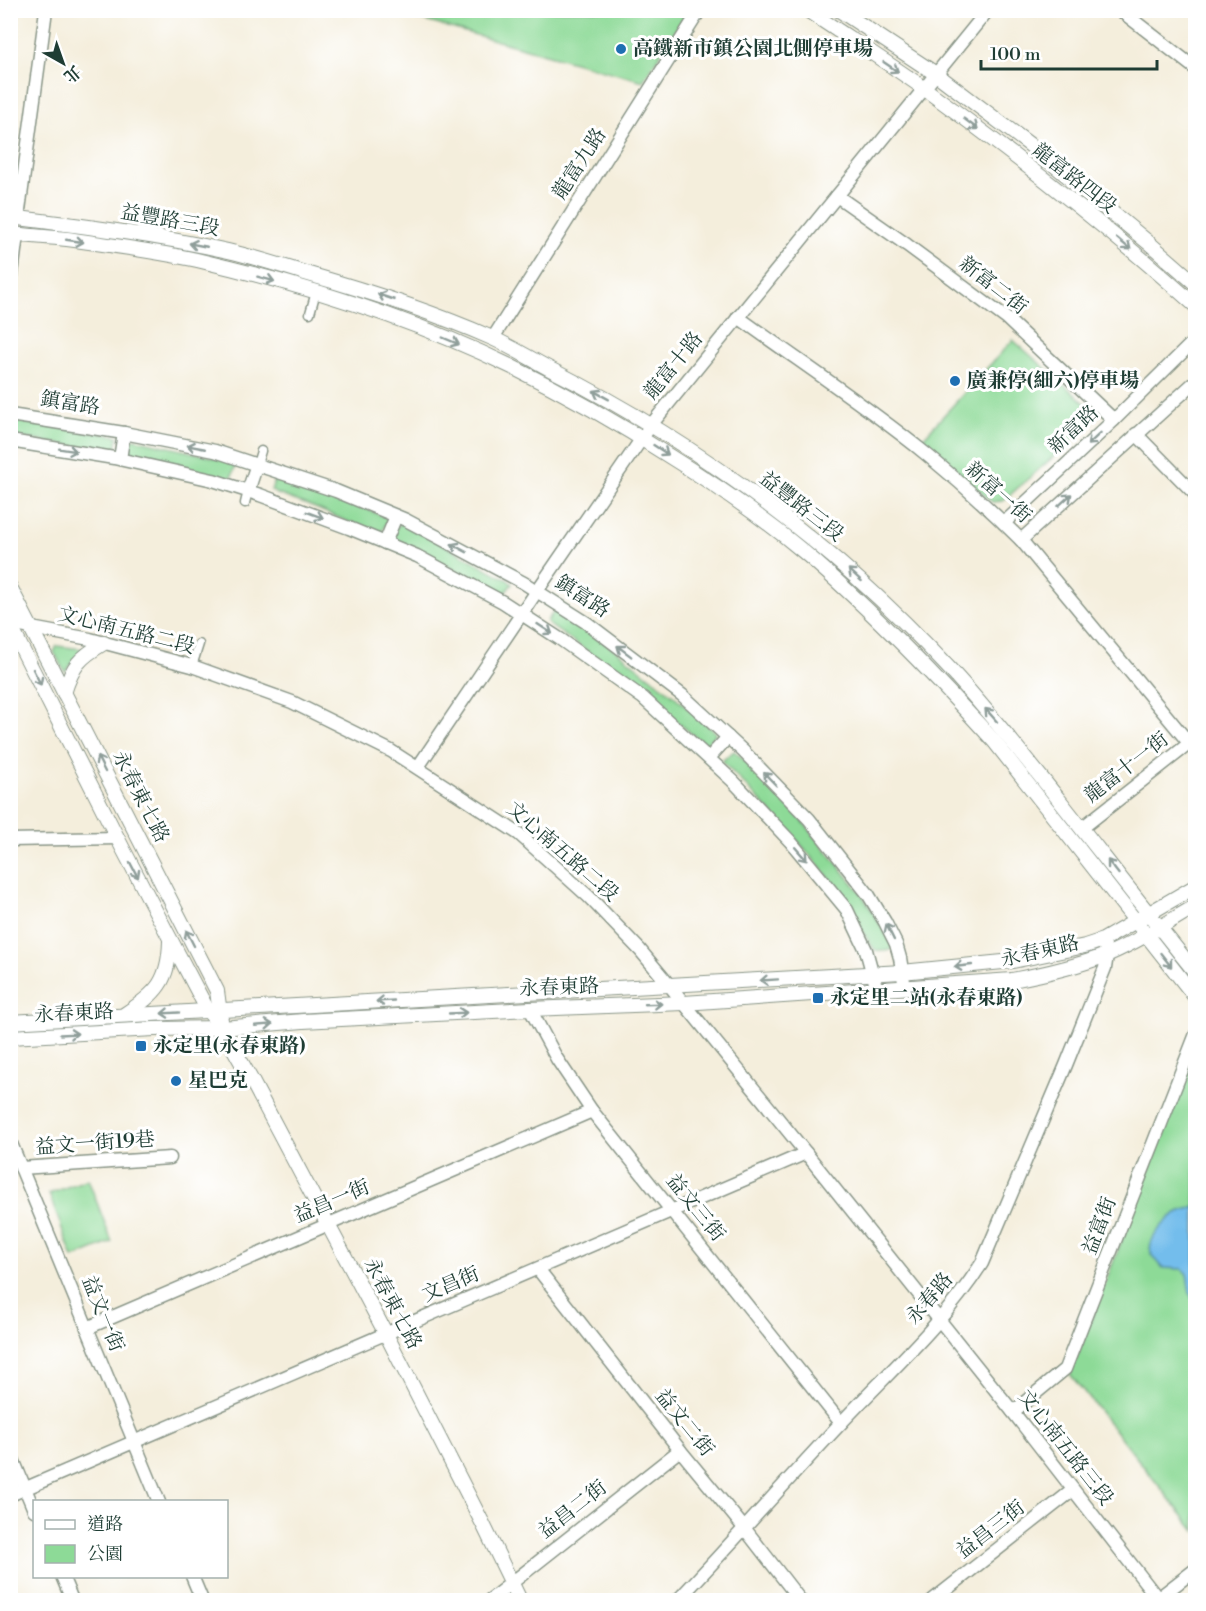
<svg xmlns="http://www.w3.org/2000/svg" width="1206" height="1611" font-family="'Libre Bodoni','Noto Serif TC',serif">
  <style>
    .green { fill: #8dda97; stroke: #568c66; stroke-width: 1.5 }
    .water { fill: #73bdec; stroke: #497d90; stroke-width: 1.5 }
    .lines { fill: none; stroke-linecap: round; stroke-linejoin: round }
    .pedestrian-casing { stroke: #8a9688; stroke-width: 11 }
    .minor-casing { stroke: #8a9688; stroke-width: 15 }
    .tertiary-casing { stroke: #8a9688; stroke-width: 16 }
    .pedestrian { stroke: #fff; stroke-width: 8 }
    .minor { stroke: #fff; stroke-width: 12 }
    .tertiary { stroke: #fff; stroke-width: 14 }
    .oneway { stroke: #8f9e9a }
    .poi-dot { fill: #1f6fb2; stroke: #fff; stroke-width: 2 }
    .labels { text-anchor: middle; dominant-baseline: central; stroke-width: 6; stroke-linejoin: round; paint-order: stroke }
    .poi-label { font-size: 20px; font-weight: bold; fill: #1f3d34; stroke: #fff; text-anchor: start }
    .street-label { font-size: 20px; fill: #1f3d34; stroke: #fff }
  </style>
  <rect width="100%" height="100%" fill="#fff"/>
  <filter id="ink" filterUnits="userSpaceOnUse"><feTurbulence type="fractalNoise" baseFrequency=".0167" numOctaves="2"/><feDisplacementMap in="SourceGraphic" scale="12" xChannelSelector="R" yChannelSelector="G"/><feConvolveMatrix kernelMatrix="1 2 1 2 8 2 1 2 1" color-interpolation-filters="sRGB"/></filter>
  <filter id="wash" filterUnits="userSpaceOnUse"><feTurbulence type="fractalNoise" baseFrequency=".008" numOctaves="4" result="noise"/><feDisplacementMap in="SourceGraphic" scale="24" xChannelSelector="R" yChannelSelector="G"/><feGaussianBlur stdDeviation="1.35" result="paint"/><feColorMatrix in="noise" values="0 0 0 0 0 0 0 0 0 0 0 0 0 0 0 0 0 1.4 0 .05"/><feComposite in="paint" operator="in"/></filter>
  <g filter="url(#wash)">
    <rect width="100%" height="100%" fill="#f4eedc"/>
    <g class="green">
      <path d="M389,11L688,10V11L643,81Z"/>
      <path d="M1013,340L1093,410L1092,423L1003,501L992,502L921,440Z"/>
      <path d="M14,421L118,436L116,451L114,453L11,436V423Z"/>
      <path d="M135,439L233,462L235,467L231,478L227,479L128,455L126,454L127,440Z"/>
      <path d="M276,477H286L386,517L388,520L380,535L313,507L275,493L271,490Z"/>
      <path d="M401,524L431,538L508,580L512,584L504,594L501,595L446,565L395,540L393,537L397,526Z"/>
      <path d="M555,610L558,611L617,651L673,695L715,732V735L707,743L704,744L612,668L548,624L547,621Z"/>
      <path d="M57,646L82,649V651L65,672L54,652Z"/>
      <path d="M734,751L752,767L805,824L861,893L893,946L891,950L882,951L875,950C859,930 850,905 834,884C800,841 761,802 723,762V760Z"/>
      <path d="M1195,1051V1531L1070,1374Z"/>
      <path d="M88,1179L112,1242L73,1258L49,1194Z"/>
    </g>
    <path class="water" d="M1195,1207V1305L1190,1293L1187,1274L1182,1269L1163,1268C1159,1263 1153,1257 1151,1252C1146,1239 1170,1215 1181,1211C1186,1209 1191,1209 1195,1207Z"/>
  </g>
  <g filter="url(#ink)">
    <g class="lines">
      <g class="pedestrian-casing">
        <g id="pedestrian">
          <path d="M310,313L316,292"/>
          <path d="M257,464L261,451"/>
          <path d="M245,503L248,491"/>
          <path d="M192,666L199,644"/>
        </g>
      </g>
      <g class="minor-casing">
        <g id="minor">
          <path d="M1120,10L1196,69"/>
          <path d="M837,196L907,245L1007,319L1114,420"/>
          <path d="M18,218L46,10"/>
          <path d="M10,289L17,235"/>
          <path d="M738,317C800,362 867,406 926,454C959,481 991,510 1021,540L1189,743"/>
          <path d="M493,338L700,10"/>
          <path d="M10,415L124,433L215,451L336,491L406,520L524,583L587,623L682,695L743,751L809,819L868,894L885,922L896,944L900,958L905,988"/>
          <path d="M1136,434L1196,495"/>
          <path d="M10,441L114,458L213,480L260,495L349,528L417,556L503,602L560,639L643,698L733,781L790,841L847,910L866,950L877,990"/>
          <path d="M120,459L124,433"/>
          <path d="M248,491L257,464"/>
          <path d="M1004,523L1114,420L1196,339"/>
          <path d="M1021,540L1196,381"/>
          <path d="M385,543L396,516"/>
          <path d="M10,624L90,639L192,666L292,702L391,751L519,834L589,897L640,950L670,986L806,1153L1013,1412L1159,1600"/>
          <path d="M709,758L728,737"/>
          <path d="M418,767L537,591L651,425L988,10"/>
          <path d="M1082,828L1195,739"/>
          <path d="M10,840L118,838"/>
          <path d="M530,1009L557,1059L592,1111L841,1423"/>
          <path d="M10,1141L159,1502"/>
          <path d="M21,1168L170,1158"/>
          <path d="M538,1269L680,1450L745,1529L800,1600"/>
          <path d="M87,1328L592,1111"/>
          <path d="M1013,1412L1065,1369L1196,1034"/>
          <path d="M10,1452L34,1510"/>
          <path d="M10,1495L806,1153"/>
          <path d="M62,1576L72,1600"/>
          <path d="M192,1576L202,1600"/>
          <path d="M490,1600L680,1450"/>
          <path d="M678,1600C733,1542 786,1481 841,1423C890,1371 944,1323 982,1263L1066,1065L1105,968L1107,955L1103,940"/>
          <path d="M933,1600L1073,1490"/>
          <path d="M1156,1600L1196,1569"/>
        </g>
      </g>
      <g class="tertiary-casing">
        <g id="tertiary">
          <path d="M807,10C847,37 887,62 925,89C1018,157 1110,229 1196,306"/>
          <path d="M839,10L936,74L1030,145L1149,243L1196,284"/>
          <path d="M10,217C83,226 156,235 228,251C254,257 279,265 305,273C368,291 431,311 492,338C512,347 531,359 550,369C698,444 833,544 947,666C987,709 1023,755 1060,801C1105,858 1150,916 1196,973"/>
          <path d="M10,234C29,236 48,237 67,239C110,245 155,251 197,260C304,285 411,318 510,366C565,393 618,423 669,456C716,485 761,516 804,552C872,610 934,675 994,741L1196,998"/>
          <path d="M10,587L217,991L222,1028L253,1083L386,1334L483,1524L520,1600"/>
          <path d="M10,625L122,847L208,1011L213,1017"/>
          <path d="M64,693C73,665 79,658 104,643"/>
          <path d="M125,1014C157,993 169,981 170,941"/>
          <path d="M10,1022L902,972L1013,961L1085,946L1103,940L1196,886"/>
          <path d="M10,1037L154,1029L222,1028L303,1021L530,1009L684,1003L1012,980C1044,974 1076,967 1106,955C1136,943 1168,922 1196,906"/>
        </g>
      </g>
      <use href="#pedestrian" class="pedestrian"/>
      <use href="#minor" class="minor"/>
      <use href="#tertiary" class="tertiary"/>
    </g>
    <defs><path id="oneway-shaft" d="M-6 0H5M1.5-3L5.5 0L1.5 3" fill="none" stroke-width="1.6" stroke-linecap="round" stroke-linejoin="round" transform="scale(1.5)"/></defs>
    <g class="oneway">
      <use href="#oneway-shaft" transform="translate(891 67) rotate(34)"/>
      <use href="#oneway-shaft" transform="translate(971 124) rotate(37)"/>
      <use href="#oneway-shaft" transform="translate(75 241) rotate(8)"/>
      <use href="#oneway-shaft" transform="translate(1124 244) rotate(40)"/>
      <use href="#oneway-shaft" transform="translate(198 245) rotate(-169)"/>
      <use href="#oneway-shaft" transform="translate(266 279) rotate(15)"/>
      <use href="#oneway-shaft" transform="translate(386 297) rotate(-161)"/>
      <use href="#oneway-shaft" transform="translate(451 341) rotate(23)"/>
      <use href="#oneway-shaft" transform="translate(601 395) rotate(-151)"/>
      <use href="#oneway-shaft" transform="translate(1094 439) rotate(137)"/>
      <use href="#oneway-shaft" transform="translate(196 447) rotate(-169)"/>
      <use href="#oneway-shaft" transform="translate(68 450) rotate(9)"/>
      <use href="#oneway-shaft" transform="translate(661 450) rotate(33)"/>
      <use href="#oneway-shaft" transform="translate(1065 500) rotate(-42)"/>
      <use href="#oneway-shaft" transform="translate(315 515) rotate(21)"/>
      <use href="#oneway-shaft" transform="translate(459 548) rotate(-152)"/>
      <use href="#oneway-shaft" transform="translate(855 575) rotate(-138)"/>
      <use href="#oneway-shaft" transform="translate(545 629) rotate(33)"/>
      <use href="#oneway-shaft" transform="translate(624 651) rotate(-143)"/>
      <use href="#oneway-shaft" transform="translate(37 677) rotate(63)"/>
      <use href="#oneway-shaft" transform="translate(991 715) rotate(-132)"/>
      <use href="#oneway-shaft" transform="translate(101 764) rotate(-117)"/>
      <use href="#oneway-shaft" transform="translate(770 779) rotate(-134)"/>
      <use href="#oneway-shaft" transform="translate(801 854) rotate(49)"/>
      <use href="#oneway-shaft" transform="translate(1113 867) rotate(-128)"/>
      <use href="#oneway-shaft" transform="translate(134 870) rotate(62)"/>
      <use href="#oneway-shaft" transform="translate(890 932) rotate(-116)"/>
      <use href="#oneway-shaft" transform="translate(190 938) rotate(-117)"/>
      <use href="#oneway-shaft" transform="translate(1166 960) rotate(52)"/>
      <use href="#oneway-shaft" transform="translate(963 966) rotate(174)"/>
      <use href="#oneway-shaft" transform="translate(769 980) rotate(176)"/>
      <use href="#oneway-shaft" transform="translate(385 1001) rotate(177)"/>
      <use href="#oneway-shaft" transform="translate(653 1004) rotate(-2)"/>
      <use href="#oneway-shaft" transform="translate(170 1013) rotate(177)"/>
      <use href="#oneway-shaft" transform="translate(458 1013) rotate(-3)"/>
      <use href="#oneway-shaft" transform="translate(264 1025) rotate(-5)"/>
      <use href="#oneway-shaft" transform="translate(69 1034) rotate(-3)"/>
    </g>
  </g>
  <g class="poi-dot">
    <circle cx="621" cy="49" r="6"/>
    <circle cx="955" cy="381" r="6"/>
    <rect x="812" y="992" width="12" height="12" rx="3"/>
    <rect x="135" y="1040" width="12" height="12" rx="3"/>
    <circle cx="176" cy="1081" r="6"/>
  </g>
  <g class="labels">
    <g class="poi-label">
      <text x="633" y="49">高鐵新市鎮公園北側停車場</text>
      <text x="967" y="381">廣兼停(細六)停車場</text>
      <text x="830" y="998">永定里二站(永春東路)</text>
      <text x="153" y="1046">永定里(永春東路)</text>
      <text x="188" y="1081">星巴克</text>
    </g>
    <g class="street-label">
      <text transform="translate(580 164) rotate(-57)">龍富九路</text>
      <text transform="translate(1074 179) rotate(38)">龍富路四段</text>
      <text transform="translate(170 221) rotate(10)">益豐路三段</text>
      <text transform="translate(993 286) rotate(38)">新富二街</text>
      <text transform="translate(674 366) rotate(-51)">龍富十路</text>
      <text transform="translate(70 404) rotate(9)">鎮富路</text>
      <text transform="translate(1074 430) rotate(-43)">新富路</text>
      <text transform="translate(998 493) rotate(42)">新富一街</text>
      <text transform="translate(801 507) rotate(38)">益豐路三段</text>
      <text transform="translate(582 597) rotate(33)">鎮富路</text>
      <text transform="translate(126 631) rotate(14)">文心南五路二段</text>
      <text transform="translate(1127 768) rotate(-38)">龍富十一街</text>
      <text transform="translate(140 797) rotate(63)">永春東七路</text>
      <text transform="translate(562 852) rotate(41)">文心南五路二段</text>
      <text transform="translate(1040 952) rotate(-13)">永春東路</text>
      <text transform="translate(559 988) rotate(-2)">永春東路</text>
      <text transform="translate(74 1014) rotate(-3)">永春東路</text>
      <text transform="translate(95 1144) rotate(-4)">益文一街19巷</text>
      <text transform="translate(332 1202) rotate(-23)">益昌一街</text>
      <text transform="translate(695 1208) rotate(51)">益文三街</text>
      <text transform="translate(1100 1226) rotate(-69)">益富街</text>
      <text transform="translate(451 1285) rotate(-23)">文昌街</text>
      <text transform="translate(930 1299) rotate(-50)">永春路</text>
      <text transform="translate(392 1304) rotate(62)">永春東七路</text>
      <text transform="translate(102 1314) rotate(68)">益文一街</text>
      <text transform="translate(684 1423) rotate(51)">益文二街</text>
      <text transform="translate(1065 1448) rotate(52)">文心南五路三段</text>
      <text transform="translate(573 1510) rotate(-38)">益昌二街</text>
      <text transform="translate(991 1530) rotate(-38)">益昌三街</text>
    </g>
  </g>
  <rect width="1206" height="1611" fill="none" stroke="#fff" stroke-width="36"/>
  <rect x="33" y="1500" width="195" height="78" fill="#ffffff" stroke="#a5b1ae" stroke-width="1.5"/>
  <rect x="45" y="1520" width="30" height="9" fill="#ffffff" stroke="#a5b1ae" stroke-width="1.5"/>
  <text x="87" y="1530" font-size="18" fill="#1f3d34">道路</text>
  <rect x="45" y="1545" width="30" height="18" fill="#8dda97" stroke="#a5b1ae" stroke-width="1.5"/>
  <text x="87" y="1560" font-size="18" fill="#1f3d34">公園</text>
  <g transform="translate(63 63) rotate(140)" stroke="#ffffff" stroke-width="4.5" paint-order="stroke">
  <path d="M0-4.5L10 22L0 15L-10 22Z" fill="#1f3d34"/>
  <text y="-9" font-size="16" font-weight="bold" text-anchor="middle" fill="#1f3d34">北</text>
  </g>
  <path d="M981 60v9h176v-9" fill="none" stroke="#1f3d34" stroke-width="3"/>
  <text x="990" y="60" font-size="18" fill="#1f3d34" stroke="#ffffff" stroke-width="4.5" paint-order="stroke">100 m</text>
</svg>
